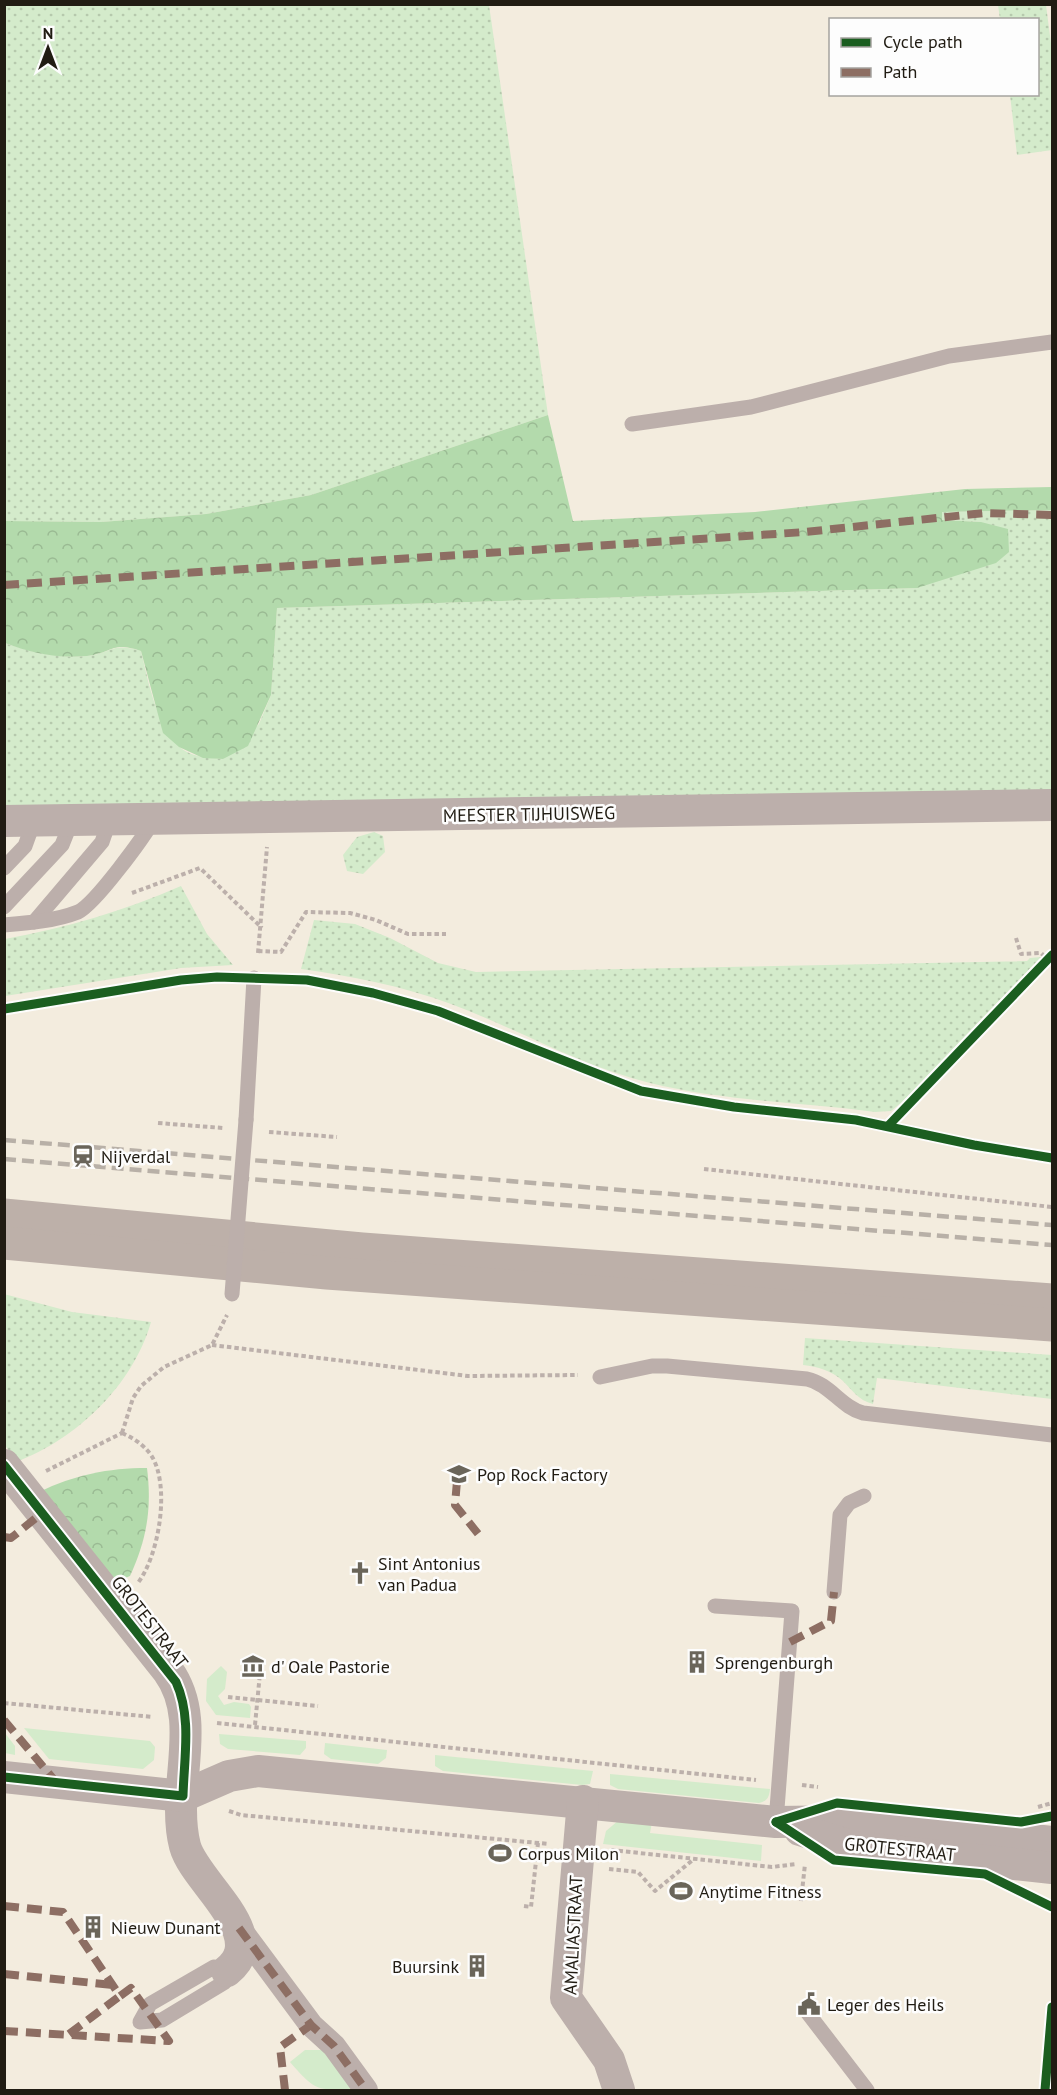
<svg xmlns="http://www.w3.org/2000/svg" width="1057" height="2095" font-family="'PT Sans',sans-serif">
  <style>
    .grass { fill: url(#grass-dots) }
    .forest { fill: url(#forest-crowns) }
    .garden { fill: #d4ebcb }
    .lines { fill: none; stroke-linecap: round; stroke-linejoin: round }
    .path { stroke: #bcb0ab; stroke-width: 4; stroke-dasharray: 4.5 3; stroke-linecap: butt }
    .service { stroke: #bcafab; stroke-width: 15 }
    .pedestrian { stroke: #bcafab; stroke-width: 24 }
    .minor { stroke: #bcafab; stroke-width: 32 }
    .primary { stroke: #bdb0a9; stroke-width: 33 }
    .rail { stroke: #b8b0a7; stroke-width: 4.5; stroke-dasharray: 12 6; stroke-linecap: butt }
    .service-bridge { stroke: #bcafab; stroke-width: 15 }
    .quiet { stroke: #8d6e63; stroke-width: 8; stroke-dasharray: 15 8; stroke-linecap: butt }
    .cycleway-casing { stroke: #fdfdfd; stroke-width: 13 }
    .cycleway { stroke: #1b5e20; stroke-width: 9 }
    .labels { text-anchor: middle; dominant-baseline: central; stroke-width: 5; stroke-linejoin: round; paint-order: stroke }
    .street-label { font-size: 18px; fill: #211c13; stroke: #fdfdfd }
    .poi-label { font-size: 18px; fill: #211c13; stroke: #fdfdfd; text-anchor: start }
  </style>
  <defs>
    <pattern id="grass-dots" width="8" height="8" patternUnits="userSpaceOnUse" patternTransform="scale(1.5)"><rect width="8" height="8" fill="#d4ebcb"/><path d="M2 2h.1M6 6h.1" fill="none" stroke="#b6c9ad" stroke-width="1.8" stroke-linecap="round"/></pattern>
    <pattern id="forest-crowns" width="20" height="18" patternUnits="userSpaceOnUse" patternTransform="scale(1.5)"><rect width="20" height="18" fill="#b3daac"/><path d="M2 6a3 3 0 1 1 6 0M12 15a3 3 0 1 1 6 0" fill="none" stroke="#9aba93"/></pattern>
  </defs>
  <rect width="100%" height="100%" fill="#f3ecde"/>
  <g class="grass">
    <path d="M5,5H489L548,415L311,495L206,514L101,522L5,521Z"/>
    <path d="M998,5H1046L1052,51V150L1017,155L1010,95L1038,94V20L1000,19Z"/>
    <path d="M1052,510V792L5,806L4,643C32,652 58,659 87,656C113,653 111,642 141,651C149,684 155,720 179,746C189,757 209,758 223,759L259,724L271,695L277,608L917,588L981,522L942,520L941,512Z"/>
    <path d="M374,832L383,836L385,852L363,874L347,871L343,855L357,837Z"/>
    <path d="M181,886L207,934L233,965L181,968L5,996V939C66,928 124,911 181,886Z"/>
    <path d="M314,920L355,924L390,938L438,963L476,972L1027,961L1030,958L1041,957L902,1102L891,1111L875,1112C800,1102 723,1101 650,1083C580,1066 518,1029 451,1004C402,986 352,976 301,969Z"/>
    <path d="M4,1294L72,1312L151,1322C133,1385 77,1439 16,1462L5,1445Z"/>
    <path d="M805,1338L1052,1355V1399L877,1378L873,1404C858,1400 853,1391 843,1381C831,1370 818,1367 803,1365Z"/>
  </g>
  <g class="forest">
    <path d="M548,415L573,521L755,512L965,489L1052,487V510L942,512V520L981,522L1008,529L1009,552L996,563L917,588L277,608L271,695L248,746L223,759L203,758L179,747L163,733L141,651C111,641 113,653 87,656C57,659 32,653 5,643V521L101,522L206,514L311,495Z"/>
    <path d="M147,1468C152,1508 147,1539 130,1576L118,1581L112,1579L39,1492C74,1475 108,1468 147,1468Z"/>
  </g>
  <g class="garden">
    <path d="M221,1666L227,1672L225,1689L218,1696L224,1705L234,1702L249,1704L251,1707L250,1718L216,1715L206,1701L207,1679Z"/>
    <path d="M24,1728L150,1741L155,1747L154,1760L143,1769L49,1759Z"/>
    <path d="M5,1733L15,1746V1755L5,1753Z"/>
    <path d="M219,1734L306,1741V1748L300,1755L228,1749L220,1744Z"/>
    <path d="M325,1743L387,1750L386,1758L378,1764L331,1759L324,1754Z"/>
    <path d="M435,1755L593,1771L590,1784L582,1785L443,1771L435,1766Z"/>
    <path d="M610,1774L770,1789C769,1798 767,1801 759,1803L618,1789L610,1785Z"/>
    <path d="M619,1820L652,1822L650,1833L762,1845L761,1861L603,1844L606,1831Z"/>
    <path d="M305,2050H326L357,2090C317,2090 316,2092 290,2062Z"/>
  </g>
  <g class="lines">
    <g class="path">
      <path d="M132,893L200,868L262,928"/>
      <path d="M1016,938L1021,954L1041,953L1048,960"/>
      <path d="M258,951L281,952L306,912L350,913L376,920L408,934H446"/>
      <path d="M258,953L267,847"/>
      <path d="M158,1123L223,1128"/>
      <path d="M269,1132L337,1137"/>
      <path d="M704,1169L1052,1207"/>
      <path d="M212,1345L468,1376L578,1375"/>
      <path d="M122,1433C133,1438 143,1444 151,1455C171,1485 159,1557 137,1584"/>
      <path d="M122,1433L133,1398L141,1386L164,1367L212,1345L227,1315"/>
      <path d="M46,1471L122,1433"/>
      <path d="M228,1697L318,1706"/>
      <path d="M4,1703L153,1717"/>
      <path d="M217,1723L756,1780"/>
      <path d="M255,1725L260,1673"/>
      <path d="M802,1785L818,1787"/>
      <path d="M1038,1807L1052,1803"/>
      <path d="M229,1811L241,1815L549,1844"/>
      <path d="M611,1850L772,1867L797,1864"/>
      <path d="M609,1869L638,1872L655,1891L694,1859"/>
      <path d="M801,1901L805,1864"/>
      <path d="M524,1906L531,1907L538,1843"/>
    </g>
    <g class="service">
      <path d="M632,424L751,407L949,356L1052,342"/>
      <path d="M4,868L25,846L34,821"/>
      <path d="M4,907L62,845L72,820"/>
      <path d="M34,922L102,842L110,819"/>
      <path d="M4,925C28,923 55,921 78,912C95,904 144,837 154,819"/>
      <path d="M246,1120L254,978"/>
      <path d="M600,1377L652,1366H667L807,1379C830,1384 841,1407 863,1413L1052,1435"/>
      <path d="M834,1592L840,1515L849,1503L864,1496"/>
      <path d="M715,1606L792,1611L776,1822"/>
      <path d="M214,1967L227,1971L225,1982L162,2020L140,2022L150,2004Z"/>
      <path d="M807,2012L867,2090"/>
    </g>
    <path class="pedestrian" d="M239,1928L311,2025L334,2046L366,2090"/>
    <g class="minor">
      <path d="M4,821L1052,805"/>
      <path d="M4,1465L168,1671C205,1722 170,1788 185,1846C195,1883 272,1935 227,1971"/>
      <path d="M4,1777L183,1796L229,1776L258,1771L776,1822L854,1821L1052,1842"/>
      <path d="M583,1801L566,1998L609,2060L619,2090"/>
      <path d="M800,1830L854,1847L1052,1868"/>
    </g>
    <g class="primary">
      <path d="M4,1215L362,1249L1052,1300"/>
      <path d="M4,1243L327,1273L1052,1325"/>
    </g>
    <g class="rail">
      <path d="M4,1140L1052,1225"/>
      <path d="M4,1159L1052,1245"/>
    </g>
    <path class="service-bridge" d="M232,1294L246,1120"/>
    <g class="quiet">
      <path d="M4,585L805,532L984,513L1052,515"/>
      <path d="M457,1481L455,1505L479,1535"/>
      <path d="M4,1537L11,1538L42,1513"/>
      <path d="M790,1642L831,1621L834,1592"/>
      <path d="M4,1720L56,1782"/>
      <path d="M4,1906L63,1912L120,1996L131,1988L169,2041L4,2031"/>
      <path d="M239,1928L311,2025L334,2046L366,2090"/>
      <path d="M4,1974L114,1985"/>
      <path d="M69,2034L120,1996"/>
      <path d="M285,2090L280,2047L311,2025"/>
    </g>
    <g class="cycleway-casing">
      <g id="cycleway">
        <path d="M4,1009L181,980L217,977L307,980L373,993L438,1011L641,1091L734,1107L856,1120L974,1145L1052,1158"/>
        <path d="M888,1126L1052,955"/>
        <path d="M4,1465L176,1682C192,1717 184,1758 183,1796L4,1777"/>
        <path d="M776,1822L834,1860L985,1874L1052,1907"/>
        <path d="M776,1822L837,1803L1021,1822L1052,1816"/>
        <path d="M1045,2090L1052,2007"/>
      </g>
    </g>
    <use href="#cycleway" class="cycleway"/>
  </g>
  <defs>
    <g id="station-bare" transform="scale(1.8)"><path d="M-3-6H3Q5-6 5-4V2Q5 4 3 4L4.5 6H3L1.5 4h-3L-3 6H-4.5L-3 4Q-5 4-5 2V-4Q-5-6-3-6ZM-3.5-4v3h7v-3ZM-3.5 1v1.5H-2V1ZM2 1v1.5H3.5V1Z" fill="#6a655a" stroke="#fdfdfd" stroke-width="2.5" paint-order="stroke"/></g>
    <g id="school-bare" transform="scale(1.8)"><path d="M0-5L7-2L0 1L-7-2ZM-4 1L0 2.5L4 1V4Q0 6-4 4Z" fill="#6a655a" stroke="#fdfdfd" stroke-width="2.5" paint-order="stroke"/></g>
    <g id="church-bare" transform="scale(1.8)"><path d="M-1.2-6h2.4v3.5h3.3v2.4h-3.3V6h-2.4V-.1h-3.3v-2.4h3.3Z" fill="#6a655a" stroke="#fdfdfd" stroke-width="2.5" paint-order="stroke"/></g>
    <g id="building-bare" transform="scale(1.8)"><path d="M-4-6H4V6H1V3H-1V6H-4ZM-2.5-4.3h1.7v1.8h-1.7ZM.8-4.3h1.7v1.8H.8ZM-2.5-1h1.7V.8h-1.7ZM.8-1h1.7V.8H.8Z" fill="#6a655a" stroke="#fdfdfd" stroke-width="2.5" paint-order="stroke"/></g>
    <g id="museum-bare" transform="scale(1.8)"><path d="M0-6L6-3V-2H-6V-3ZM-5-1h2V3h-2ZM-1-1h2V3h-2ZM3-1h2V3H3ZM-6 4H6V6H-6Z" fill="#6a655a" stroke="#fdfdfd" stroke-width="2.5" paint-order="stroke"/></g>
    <g id="stadium-bare" transform="scale(1.8)"><path d="M0-5a6.5 5 0 1 0 0 10a6.5 5 0 1 0 0-10ZM-3.5-1.8h7v3.6h-7Z" fill="#6a655a" stroke="#fdfdfd" stroke-width="2.5" paint-order="stroke"/></g>
    <g id="civic-bare" transform="scale(1.8)"><path d="M-.6-6.5H3V-4.5H.6V-3L4-1V1h2V6H-6V1h2V-1L-.6-3ZM-1.2 2.5V6h2.4V2.5Z" fill="#6a655a" stroke="#fdfdfd" stroke-width="2.5" paint-order="stroke"/></g>
  </defs>
  <g fill-rule="evenodd">
    <use href="#station-bare" x="83" y="1156"/>
    <use href="#school-bare" x="459" y="1474"/>
    <use href="#church-bare" x="360" y="1573"/>
    <use href="#building-bare" x="697" y="1662"/>
    <use href="#museum-bare" x="253" y="1666"/>
    <use href="#stadium-bare" x="500" y="1853"/>
    <use href="#stadium-bare" x="681" y="1891"/>
    <use href="#building-bare" x="93" y="1927"/>
    <use href="#building-bare" x="477" y="1966"/>
    <use href="#civic-bare" x="809" y="2004"/>
  </g>
  <g class="labels">
    <g class="street-label">
      <text transform="translate(529 814) rotate(-1)">MEESTER TIJHUISWEG</text>
      <text transform="translate(150 1622) rotate(52)">GROTESTRAAT</text>
      <text transform="translate(900 1849) rotate(6)">GROTESTRAAT</text>
      <text transform="translate(573 1935) rotate(-87)">AMALIASTRAAT</text>
    </g>
    <g class="poi-label">
      <text x="101" y="1156">Nijverdal</text>
      <text x="477" y="1474">Pop Rock Factory</text>
      <text x="378" y="1563">Sint Antonius<tspan x="378" dy="21">van Padua</tspan></text>
      <text x="715" y="1662">Sprengenburgh</text>
      <text x="271" y="1666">d' Oale Pastorie</text>
      <text x="518" y="1853">Corpus Milon</text>
      <text x="699" y="1891">Anytime Fitness</text>
      <text x="111" y="1927">Nieuw Dunant</text>
      <text x="459" y="1966" text-anchor="end">Buursink</text>
      <text x="827" y="2004">Leger des Heils</text>
    </g>
  </g>
  <rect width="1057" height="2095" fill="none" stroke="#211c13" stroke-width="12"/>
  <rect x="829" y="18" width="210" height="78" fill="#fdfdfd" stroke="#a5a39f" stroke-width="1.5"/>
  <rect x="841" y="38" width="30" height="9" fill="#1b5e20" stroke="#a5a39f" stroke-width="1.5"/>
  <text x="883" y="48" font-size="18" fill="#211c13">Cycle path</text>
  <rect x="841" y="68" width="30" height="9" fill="#8d6e63" stroke="#a5a39f" stroke-width="1.5"/>
  <text x="883" y="78" font-size="18" fill="#211c13">Path</text>
  <g transform="translate(48 48)" stroke="#fdfdfd" stroke-width="4.5" paint-order="stroke">
  <path d="M0-4.5L10 22L0 15L-10 22Z" fill="#211c13"/>
  <text y="-9" font-size="16" font-weight="bold" text-anchor="middle" fill="#211c13">N</text>
  </g>
</svg>
